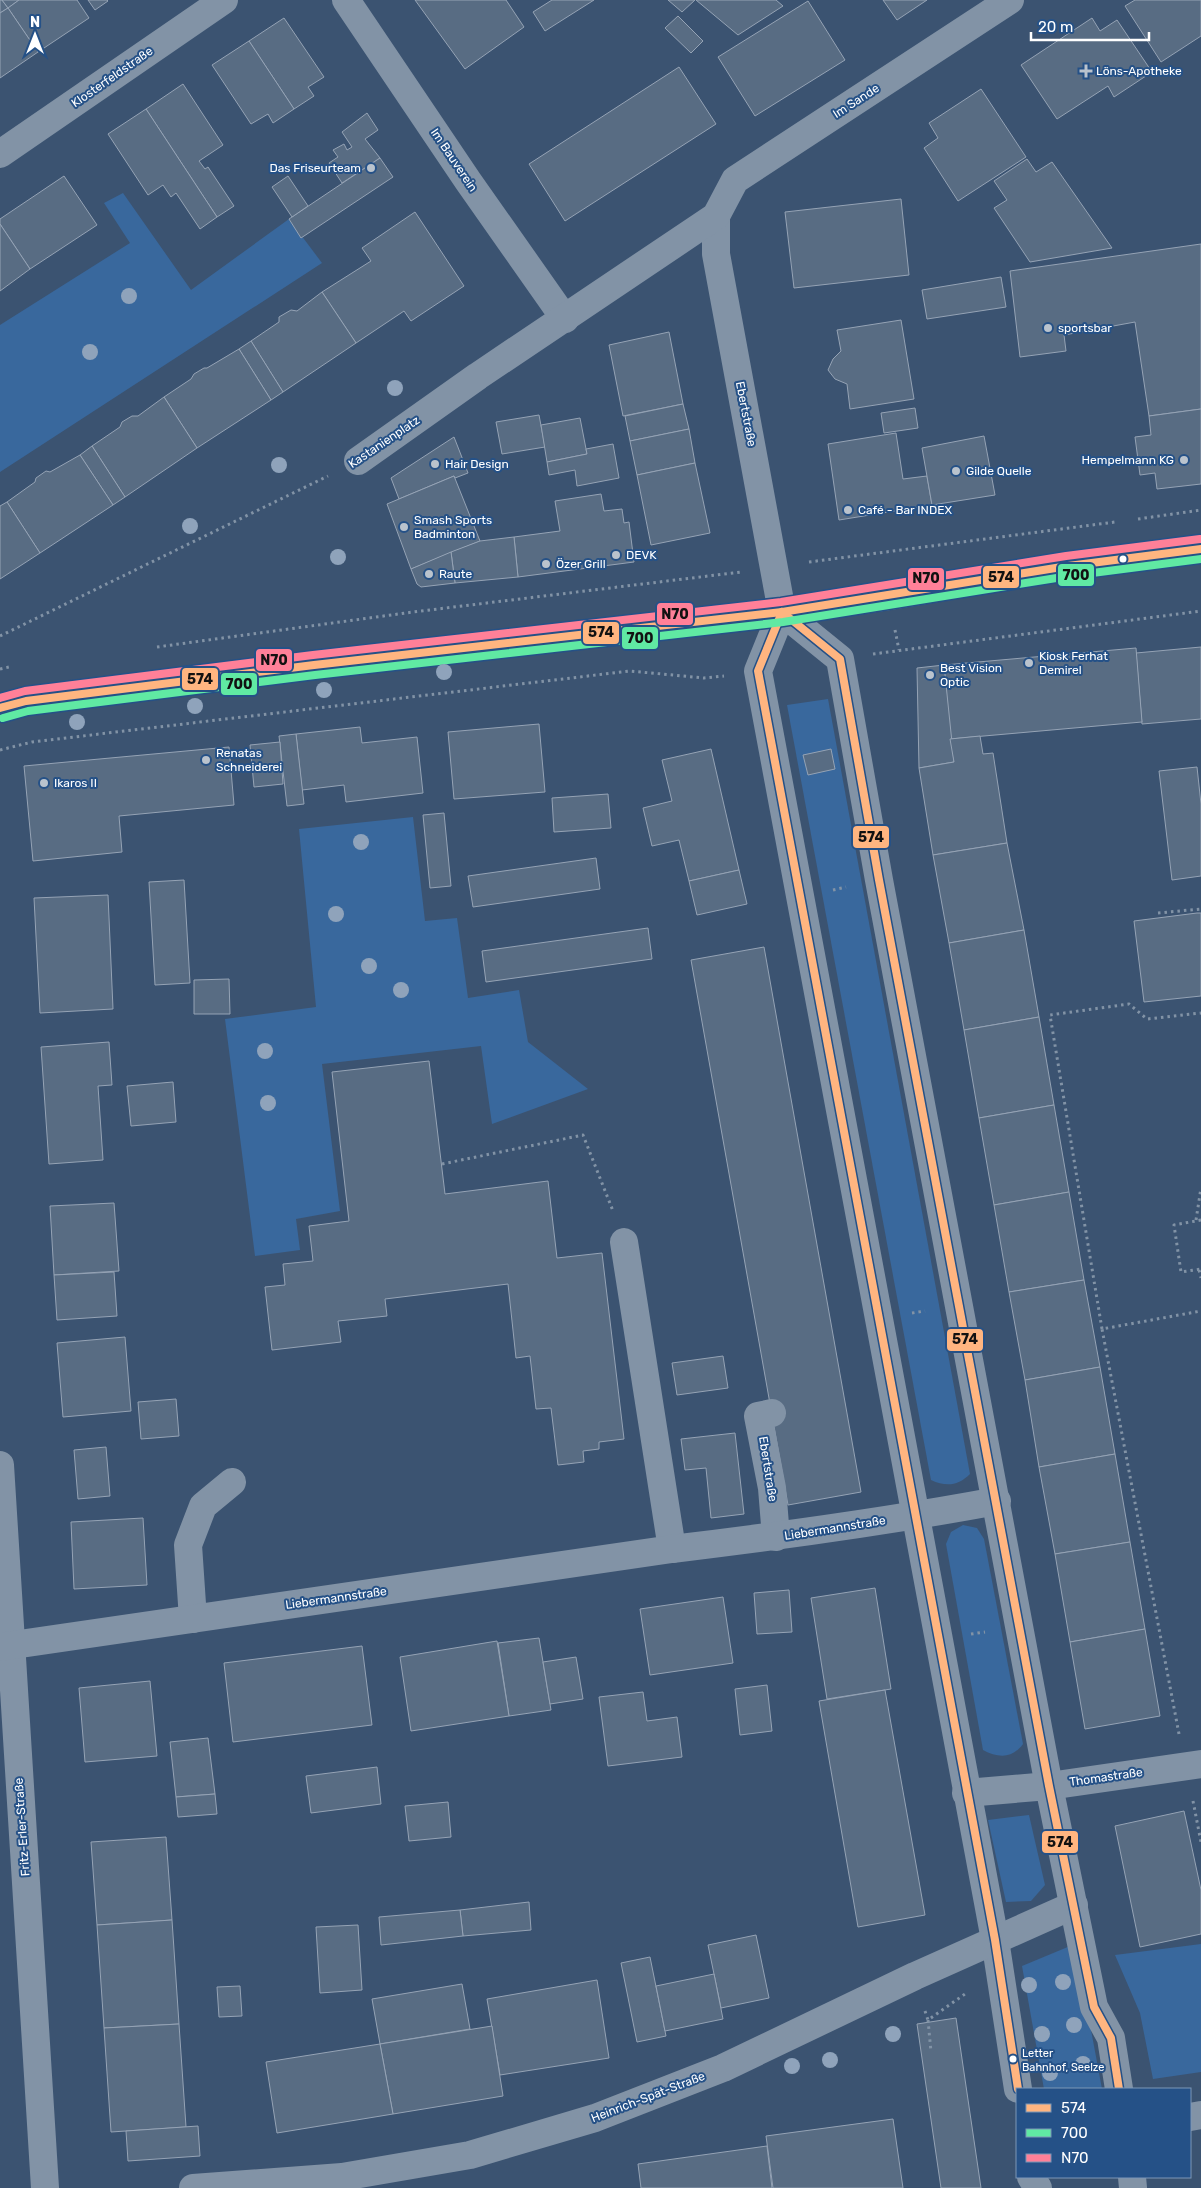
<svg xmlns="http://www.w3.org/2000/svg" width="1201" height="2188" font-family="Rubik,sans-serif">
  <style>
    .green { fill: #39689d }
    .building { fill: #586c83; stroke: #95a3b5 }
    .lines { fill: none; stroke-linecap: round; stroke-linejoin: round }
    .path { stroke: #8293a6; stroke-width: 3; stroke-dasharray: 2.5 4; stroke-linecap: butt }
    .minor { stroke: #8293a6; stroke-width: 28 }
    .bus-1-casing { stroke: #255187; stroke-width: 11 }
    .bus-2-casing { stroke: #255187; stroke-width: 11 }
    .bus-3-casing { stroke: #255187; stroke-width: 11 }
    .bus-1 { stroke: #ffb580; stroke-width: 8 }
    .bus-2 { stroke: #60e9a3; stroke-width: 8 }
    .bus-3 { stroke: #ff8098; stroke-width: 8 }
    .tree { fill: #8fa3bb }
    .poi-dot { fill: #bac3cd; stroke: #255187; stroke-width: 2 }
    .bus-dot { fill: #fff; stroke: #255187; stroke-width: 2 }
    .labels { text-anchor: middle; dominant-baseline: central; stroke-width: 4; stroke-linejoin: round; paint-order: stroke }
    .bus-label { font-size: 11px; fill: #fff; stroke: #255187; text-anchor: start }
    .poi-label { font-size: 12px; fill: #fff; stroke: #255187; text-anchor: start }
    .street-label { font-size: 12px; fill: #fff; stroke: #255187 }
    .line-badge { stroke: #255187; stroke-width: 2 }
    .pale-badge-label { font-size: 14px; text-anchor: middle; font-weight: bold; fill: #111 }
  </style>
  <rect width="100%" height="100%" fill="#3b5371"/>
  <g class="green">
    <path d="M123,193L191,290L289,219L322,263L0,472V325L130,243L104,203Z"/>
    <path d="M828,699L970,1474C958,1486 946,1487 931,1480L787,705Z"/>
    <path d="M413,817L425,921L457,918L468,998L519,990L528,1042L588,1089L492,1124L481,1046L322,1064L340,1211L296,1219L300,1250L255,1256L225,1019L316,1007L299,829Z"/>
    <path d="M963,1525L977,1528L984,1539L1023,1744C1012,1759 998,1758 983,1750L946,1544L951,1532Z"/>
    <path d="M1029,1815L1045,1885L1031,1901L1006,1902L988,1820Z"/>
    <path d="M1075,1944L1102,2089H1044L1022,1966Z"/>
    <path d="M1201,1944V2072L1153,2079L1140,2013L1115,1955Z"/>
  </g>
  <g class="building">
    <path d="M0,0H2L8,8L0,13Z"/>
    <path d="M2,0H19L8,8Z"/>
    <path d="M19,0H77L89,18L38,52L8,8Z"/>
    <path d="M88,0H107L108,1L95,10Z"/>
    <path d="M415,0H506L524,27L465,69Z"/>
    <path d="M552,0H594L545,31L533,12Z"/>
    <path d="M668,0H695L682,12Z"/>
    <path d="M696,0H776L783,6L738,35Z"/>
    <path d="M883,0H927L897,20Z"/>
    <path d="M1135,0H1201V36L1161,62L1125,6Z"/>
    <path d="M808,1L845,60L755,116L718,57Z"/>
    <path d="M8,8L38,52L0,78V13Z"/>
    <path d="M678,16L703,41L691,53L665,28Z"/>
    <path d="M284,18L324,77L308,87L314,96L294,109L249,41Z"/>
    <path d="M1092,18L1100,31L1117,20L1152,72L1114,97L1108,86L1057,119L1021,65Z"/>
    <path d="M249,41L294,109L273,123L268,114L251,124L212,65Z"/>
    <path d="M679,67L716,124L565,221L529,164Z"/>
    <path d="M183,84L223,145L199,161L205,169L208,167L234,206L217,217L146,109Z"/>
    <path d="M981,89L1026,157L958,201L924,148L938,138L929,123Z"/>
    <path d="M146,109L217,217L200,229L176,193L171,197L163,185L148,195L108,134Z"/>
    <path d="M367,113L378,130L365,139L380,158L342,183L329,163L338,157L333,150L344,144L347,150L352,147L342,132Z"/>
    <path d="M380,158L393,177L301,238L289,219Z"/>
    <path d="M1027,159L1036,172L1052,162L1112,248L1030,262L994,208L1007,200L994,181Z"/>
    <path d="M64,176L97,225L30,269L0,224V219Z"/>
    <path d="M288,176L308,206L292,217L272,187Z"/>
    <path d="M901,199L909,275L794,288L785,212Z"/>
    <path d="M415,212L464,286L411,321L404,311L356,343L322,292L371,261L362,248Z"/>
    <path d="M0,224L30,269L0,291Z"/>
    <path d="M1201,244V409L1149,416L1135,322L1064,335L1066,351L1020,357L1010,271Z"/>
    <path d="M1001,277L1006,307L927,319L922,290Z"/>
    <path d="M322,292L356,343L283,392L251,341L279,322V317L291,310L297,311Z"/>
    <path d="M901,320L914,399L850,409L847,384L835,379L828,370L833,359L841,351L837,330Z"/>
    <path d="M669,332L683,404L623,416L609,345Z"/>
    <path d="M251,341L283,392L271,400L239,349Z"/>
    <path d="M239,349L271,400L197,448L164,397L191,379L194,374L204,368H207Z"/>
    <path d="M164,397L197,448L125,497L92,446L120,427L122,422L132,416H138Z"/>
    <path d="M683,404L689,429L630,441L625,416Z"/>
    <path d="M915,408L918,428L884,433L881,413Z"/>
    <path d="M1201,409V484L1157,489L1155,473L1140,475L1135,437L1151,435L1149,416Z"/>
    <path d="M539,415L545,447L502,454L496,422Z"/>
    <path d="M580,418L587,454L547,462L541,425Z"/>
    <path d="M689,429L695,463L637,475L630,441Z"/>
    <path d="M896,433L903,479L927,476L932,505L839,520L828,444Z"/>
    <path d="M984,436L995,495L932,505L922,448Z"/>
    <path d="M454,437L468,473L455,478L454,476L399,499L391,478Z"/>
    <path d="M613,444L619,478L577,486L575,470L549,475L547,462L587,454L586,449Z"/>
    <path d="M92,446L125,497L113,505L80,455Z"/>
    <path d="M80,455L113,505L40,553L7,502L35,482L36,478L46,471L50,472Z"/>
    <path d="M695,463L710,533L651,545L637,475Z"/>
    <path d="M454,476L480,541L411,569L387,504Z"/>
    <path d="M601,494L604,511L622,509L624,523L629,522L634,562L518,577L514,537L560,531L555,501Z"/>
    <path d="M7,502L40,553L0,579V506Z"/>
    <path d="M514,537L518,577L455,583L451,552L480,541Z"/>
    <path d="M451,552L455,583L421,587L417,584L411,569Z"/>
    <path d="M1201,647V719L1142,724L1136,653Z"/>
    <path d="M1136,648L1142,722L950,739L944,665Z"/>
    <path d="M944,665L954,762L919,768L917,668Z"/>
    <path d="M539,724L545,792L454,799L448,732Z"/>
    <path d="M360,727L362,743L417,737L423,793L346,802L344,785L302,790L296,734Z"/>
    <path d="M296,734L304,804L287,806L279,736Z"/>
    <path d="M980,736L983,754L993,753L1007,843L933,855L919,768L954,762L950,739Z"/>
    <path d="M280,742L283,784L254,787L250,745Z"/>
    <path d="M229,747L234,805L119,816L122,852L33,861L24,766Z"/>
    <path d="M711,749L739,870L689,881L679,840L652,846L643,808L672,801L662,760Z"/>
    <path d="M831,749L835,769L808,775L803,755Z"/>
    <path d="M1197,767L1201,804V876L1172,880L1159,771Z"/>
    <path d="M608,794L611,828L554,832L552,798Z"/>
    <path d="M444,813L451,886L430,888L423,815Z"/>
    <path d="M1007,843L1024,930L949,943L933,855Z"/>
    <path d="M596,858L600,889L473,907L468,876Z"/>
    <path d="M739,870L747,904L697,915L689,881Z"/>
    <path d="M184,880L190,983L155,985L149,882Z"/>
    <path d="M108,895L113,1009L40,1013L34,898Z"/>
    <path d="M1197,913H1201V996L1144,1002L1134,921Z"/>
    <path d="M648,928L652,959L486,982L482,951Z"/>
    <path d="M1024,930L1039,1017L964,1030L949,943Z"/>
    <path d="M764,947L861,1492L788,1505L691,960Z"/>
    <path d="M229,979L230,1014H194V980Z"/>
    <path d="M1039,1017L1054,1105L979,1118L964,1030Z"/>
    <path d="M109,1042L112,1085L98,1086L103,1160L49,1164L41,1047Z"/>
    <path d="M429,1061L445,1194L548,1181L557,1258L602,1253L624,1439L599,1442V1449L583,1451L584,1462L558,1465L551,1408L536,1409L530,1356L516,1358L508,1284L385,1299L387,1316L338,1321L341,1342L272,1350L265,1287L285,1285L283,1264L313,1261L309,1226L349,1221L332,1072Z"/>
    <path d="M173,1082L176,1122L131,1126L127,1086Z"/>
    <path d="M1054,1105L1069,1192L994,1205L979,1118Z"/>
    <path d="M1069,1192L1084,1280L1009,1292L994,1205Z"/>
    <path d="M114,1203L119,1271L54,1275L50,1206Z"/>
    <path d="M114,1272L117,1316L57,1320L54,1275Z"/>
    <path d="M1084,1280L1100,1367L1025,1380L1009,1292Z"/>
    <path d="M125,1337L131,1411L63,1417L57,1343Z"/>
    <path d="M723,1356L728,1388L677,1395L672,1363Z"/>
    <path d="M1100,1367L1115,1454L1039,1467L1025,1380Z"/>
    <path d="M176,1399L179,1436L141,1439L138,1402Z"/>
    <path d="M735,1433L744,1514L711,1518L706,1468L685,1470L681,1439Z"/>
    <path d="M106,1447L110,1496L78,1499L74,1450Z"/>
    <path d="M1115,1454L1130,1542L1055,1554L1039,1467Z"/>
    <path d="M143,1518L147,1585L74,1589L71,1522Z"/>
    <path d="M1130,1542L1145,1629L1070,1642L1055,1554Z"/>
    <path d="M875,1588L891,1689L827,1699L811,1598Z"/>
    <path d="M789,1590L792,1632L757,1634L754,1593Z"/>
    <path d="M723,1597L733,1663L650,1675L640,1609Z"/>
    <path d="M1145,1629L1160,1716L1085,1729L1070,1642Z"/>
    <path d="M539,1638L551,1710L509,1716L498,1643Z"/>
    <path d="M497,1641L509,1716L411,1731L400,1657Z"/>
    <path d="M362,1646L372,1725L233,1742L224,1663Z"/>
    <path d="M576,1657L583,1699L550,1704L543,1662Z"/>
    <path d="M150,1681L157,1756L85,1762L79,1688Z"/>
    <path d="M767,1685L772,1731L740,1735L735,1689Z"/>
    <path d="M885,1690L925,1915L858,1927L819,1701Z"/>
    <path d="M643,1692L647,1721L677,1717L682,1757L608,1766L599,1697Z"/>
    <path d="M208,1738L215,1794L176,1797L170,1742Z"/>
    <path d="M377,1767L381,1804L311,1813L306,1776Z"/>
    <path d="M215,1794L217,1814L178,1817L176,1797Z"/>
    <path d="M448,1802L451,1837L409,1841L405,1806Z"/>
    <path d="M1184,1811L1201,1890V1934L1140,1947L1115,1826Z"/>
    <path d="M166,1837L172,1920L97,1925L91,1842Z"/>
    <path d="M529,1902L531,1930L463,1936L460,1910Z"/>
    <path d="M460,1910L463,1936L381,1945L379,1917Z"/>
    <path d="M172,1920L179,2024L104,2028L97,1925Z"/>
    <path d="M358,1925L362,1990L320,1993L316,1927Z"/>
    <path d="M756,1935L769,1998L721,2008L708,1945Z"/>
    <path d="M650,1957L666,2036L637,2042L621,1963Z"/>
    <path d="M714,1974L723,2019L665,2031L656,1986Z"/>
    <path d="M597,1980L609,2058L500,2075L487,1999Z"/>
    <path d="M462,1984L470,2029L380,2044L372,1999Z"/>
    <path d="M240,1986L242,2016L219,2017L217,1987Z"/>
    <path d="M956,2018L981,2188H941L917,2024Z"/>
    <path d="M179,2024L186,2127L111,2132L104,2028Z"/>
    <path d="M492,2026L503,2096L393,2114L380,2044Z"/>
    <path d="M380,2044L393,2114L277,2133L266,2062Z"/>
    <path d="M893,2119L903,2188H773L766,2136Z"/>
    <path d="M198,2126L200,2156L128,2161L126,2131Z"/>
    <path d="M767,2146L772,2188H641L638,2164Z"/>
  </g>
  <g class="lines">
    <g class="path">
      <path d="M1138,519L1201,510"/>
      <path d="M809,562L1115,522"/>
      <path d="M895,630L899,650"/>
      <path d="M0,636L328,476"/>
      <path d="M157,647L413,612L741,572"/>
      <path d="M873,654L1201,611"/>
      <path d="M0,669L9,667"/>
      <path d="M0,750L32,742L630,671L704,678L724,676"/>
      <path d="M833,890L846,887"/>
      <path d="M1158,913L1201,909"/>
      <path d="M442,1164L583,1135L613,1211"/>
      <path d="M1196,1220L1201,1188"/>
      <path d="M1201,1220L1174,1225L1181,1272L1201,1269"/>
      <path d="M1199,1270L1201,1278"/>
      <path d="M912,1313L925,1311"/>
      <path d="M1102,1329L1050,1015L1129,1004L1147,1019L1201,1013"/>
      <path d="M971,1634L985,1632"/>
      <path d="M1179,1734L1102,1329L1201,1311"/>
      <path d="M1193,1801L1201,1842"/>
      <path d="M925,2011L928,2020L965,1994"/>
      <path d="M928,2020L931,2052"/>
    </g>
    <g class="minor">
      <path d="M346,0L468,181L565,319"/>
      <path d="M0,154L224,0"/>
      <path d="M716,216V254L782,612L758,671L995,1940L1018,2089"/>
      <path d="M358,461L478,376L716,216L735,180L1010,0"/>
      <path d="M782,612L840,659L879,880L1049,1786L1094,2007L1111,2038L1119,2089"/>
      <path d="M0,708L26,701L314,665L782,612L890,596L1068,566L1201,549"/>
      <path d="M624,1242L672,1549"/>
      <path d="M772,1413L758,1416L772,1488L776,1537"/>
      <path d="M0,1465L45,2188"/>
      <path d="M193,1619L188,1545L203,1506L232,1482"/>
      <path d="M0,1647L672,1549C781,1536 889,1521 997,1501"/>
      <path d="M966,1793L1049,1786L1201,1764"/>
      <path d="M1190,2117L1201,2115"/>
      <path d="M1031,2177L1038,2188"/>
      <path d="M1132,2177L1133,2188"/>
      <path d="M193,2188L342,2177L470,2155L595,2118L723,2068L915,1976L1074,1905"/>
    </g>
    <g class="bus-1-casing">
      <g id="bus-1">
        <path d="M782,612L840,659L879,880L1049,1786L1094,2007L1111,2038L1119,2089"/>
        <path d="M782,612L758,671L995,1940L1018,2089"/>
        <path d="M0,708L26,701L314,665L782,612L1068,566L1201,549"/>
      </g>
    </g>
    <g class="bus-2-casing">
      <path id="bus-2" d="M3,718L28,711L315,675L783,622L1069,576L1201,559"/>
    </g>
    <g class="bus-3-casing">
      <path id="bus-3" d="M0,698L25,691L313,655L781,602L1066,556L1200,539"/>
    </g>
    <use href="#bus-1" class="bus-1"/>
    <use href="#bus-2" class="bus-2"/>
    <use href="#bus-3" class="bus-3"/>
  </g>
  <g class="tree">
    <circle cx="129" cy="296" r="8"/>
    <circle cx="90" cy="352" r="8"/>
    <circle cx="395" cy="388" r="8"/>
    <circle cx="279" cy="465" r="8"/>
    <circle cx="190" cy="526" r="8"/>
    <circle cx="338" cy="557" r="8"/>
    <circle cx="444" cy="672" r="8"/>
    <circle cx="324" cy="690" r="8"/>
    <circle cx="195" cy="706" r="8"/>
    <circle cx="77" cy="722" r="8"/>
    <circle cx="361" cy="842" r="8"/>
    <circle cx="336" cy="914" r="8"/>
    <circle cx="369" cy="966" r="8"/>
    <circle cx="401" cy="990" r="8"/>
    <circle cx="265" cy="1051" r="8"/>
    <circle cx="268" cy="1103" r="8"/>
    <circle cx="1063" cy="1982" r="8"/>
    <circle cx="1029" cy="1985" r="8"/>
    <circle cx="1074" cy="2025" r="8"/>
    <circle cx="893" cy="2034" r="8"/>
    <circle cx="1042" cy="2034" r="8"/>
    <circle cx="830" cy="2060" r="8"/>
    <circle cx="1083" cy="2064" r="8"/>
    <circle cx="792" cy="2066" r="8"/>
    <circle cx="1050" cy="2073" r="8"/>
  </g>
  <g class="poi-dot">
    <path d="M1083.5 63.5h5v5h5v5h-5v5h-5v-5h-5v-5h5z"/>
    <circle cx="371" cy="168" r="5"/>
    <circle cx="1048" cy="328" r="5"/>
    <circle cx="1184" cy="460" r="5"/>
    <circle cx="435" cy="464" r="5"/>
    <circle cx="956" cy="471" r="5"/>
    <circle cx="848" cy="510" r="5"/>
    <circle cx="404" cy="527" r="5"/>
    <circle cx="616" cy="555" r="5"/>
    <circle cx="546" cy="564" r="5"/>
    <circle cx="429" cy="574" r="5"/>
    <circle cx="1029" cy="663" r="5"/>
    <circle cx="930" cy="675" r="5"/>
    <circle cx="206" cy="760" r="5"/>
    <circle cx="44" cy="783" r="5"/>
  </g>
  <g class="bus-dot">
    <circle cx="1123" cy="559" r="4.5"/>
    <circle cx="1013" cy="2059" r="4.5"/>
  </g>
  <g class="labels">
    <g class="bus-label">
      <text x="1022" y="2053">Letter<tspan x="1022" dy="14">Bahnhof, Seelze</tspan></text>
    </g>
    <g class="poi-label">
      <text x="1096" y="71">Löns-Apotheke</text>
      <text x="361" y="168" text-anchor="end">Das Friseurteam</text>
      <text x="1058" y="328">sportsbar</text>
      <text x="1174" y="460" text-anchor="end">Hempelmann KG</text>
      <text x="445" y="464">Hair Design</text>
      <text x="966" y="471">Gilde Quelle</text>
      <text x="858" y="510">Café - Bar INDEX</text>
      <text x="414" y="520">Smash Sports<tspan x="414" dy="14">Badminton</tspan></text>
      <text x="626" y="555">DEVK</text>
      <text x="556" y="564">Özer Grill</text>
      <text x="439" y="574">Raute</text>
      <text x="1039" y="656">Kiosk Ferhat<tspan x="1039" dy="14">Demirel</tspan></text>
      <text x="940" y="668">Best Vision<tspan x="940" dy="14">Optic</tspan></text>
      <text x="216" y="753">Renatas<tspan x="216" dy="14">Schneiderei</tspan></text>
      <text x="54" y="783">Ikaros II</text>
    </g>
    <g class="street-label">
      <text transform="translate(112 77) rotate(-35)">Klosterfeldstraße</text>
      <text transform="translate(856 101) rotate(-33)">Im Sande</text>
      <text transform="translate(454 160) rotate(56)">Im Bauverein</text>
      <text transform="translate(746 414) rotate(79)">Ebertstraße</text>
      <text transform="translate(384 442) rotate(-34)">Kastanienplatz</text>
      <text transform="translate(768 1469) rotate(81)">Ebertstraße</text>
      <text transform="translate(835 1528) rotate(-9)">Liebermannstraße</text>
      <text transform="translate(336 1598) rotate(-8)">Liebermannstraße</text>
      <text transform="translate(1106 1777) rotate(-8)">Thomastraße</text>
      <text transform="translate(22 1827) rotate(-94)">Fritz-Erler-Straße</text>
      <text transform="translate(648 2097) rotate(-21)">Heinrich-Spät-Straße</text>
    </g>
  </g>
  <g class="line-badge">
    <rect x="1057" y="563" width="38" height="24" rx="5" fill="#60e9a3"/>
    <rect x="982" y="565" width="38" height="24" rx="5" fill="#ffb580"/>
    <rect x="907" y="567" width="38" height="24" rx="5" fill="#ff8098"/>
    <rect x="656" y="602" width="38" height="24" rx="5" fill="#ff8098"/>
    <rect x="582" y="621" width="38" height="24" rx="5" fill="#ffb580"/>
    <rect x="621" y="626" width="38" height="24" rx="5" fill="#60e9a3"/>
    <rect x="255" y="648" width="38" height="24" rx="5" fill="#ff8098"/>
    <rect x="181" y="667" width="38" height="24" rx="5" fill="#ffb580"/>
    <rect x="220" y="672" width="38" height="24" rx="5" fill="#60e9a3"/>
    <rect x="852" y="825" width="38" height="24" rx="5" fill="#ffb580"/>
    <rect x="946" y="1328" width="38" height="24" rx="5" fill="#ffb580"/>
    <rect x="1041" y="1830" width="38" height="24" rx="5" fill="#ffb580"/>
  </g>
  <g class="pale-badge-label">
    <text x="1076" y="580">700</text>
    <text x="1001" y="582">574</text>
    <text x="926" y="583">N70</text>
    <text x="675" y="619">N70</text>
    <text x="601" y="637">574</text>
    <text x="640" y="643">700</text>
    <text x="274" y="665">N70</text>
    <text x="200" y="684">574</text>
    <text x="239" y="689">700</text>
    <text x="871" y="842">574</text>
    <text x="965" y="1344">574</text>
    <text x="1060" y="1847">574</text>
  </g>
  <rect x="1016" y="2088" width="175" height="90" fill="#255187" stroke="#7c97b7"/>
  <rect x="1026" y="2104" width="25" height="8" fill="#ffb580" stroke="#7c97b7"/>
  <text x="1061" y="2113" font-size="15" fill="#ffffff">574</text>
  <rect x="1026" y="2129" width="25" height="8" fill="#60e9a3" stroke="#7c97b7"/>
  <text x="1061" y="2138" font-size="15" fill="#ffffff">700</text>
  <rect x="1026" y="2154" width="25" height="8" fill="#ff8098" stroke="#7c97b7"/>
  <text x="1061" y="2163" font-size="15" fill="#ffffff">N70</text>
  <g transform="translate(35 35)" stroke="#255187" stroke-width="4" paint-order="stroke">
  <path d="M0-4L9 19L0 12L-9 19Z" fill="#ffffff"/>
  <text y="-8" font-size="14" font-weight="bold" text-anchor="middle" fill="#ffffff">N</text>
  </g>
  <path d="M1031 32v8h118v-8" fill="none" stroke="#ffffff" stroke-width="2.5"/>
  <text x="1038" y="32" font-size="15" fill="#ffffff" stroke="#255187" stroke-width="4" paint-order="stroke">20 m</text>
</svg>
